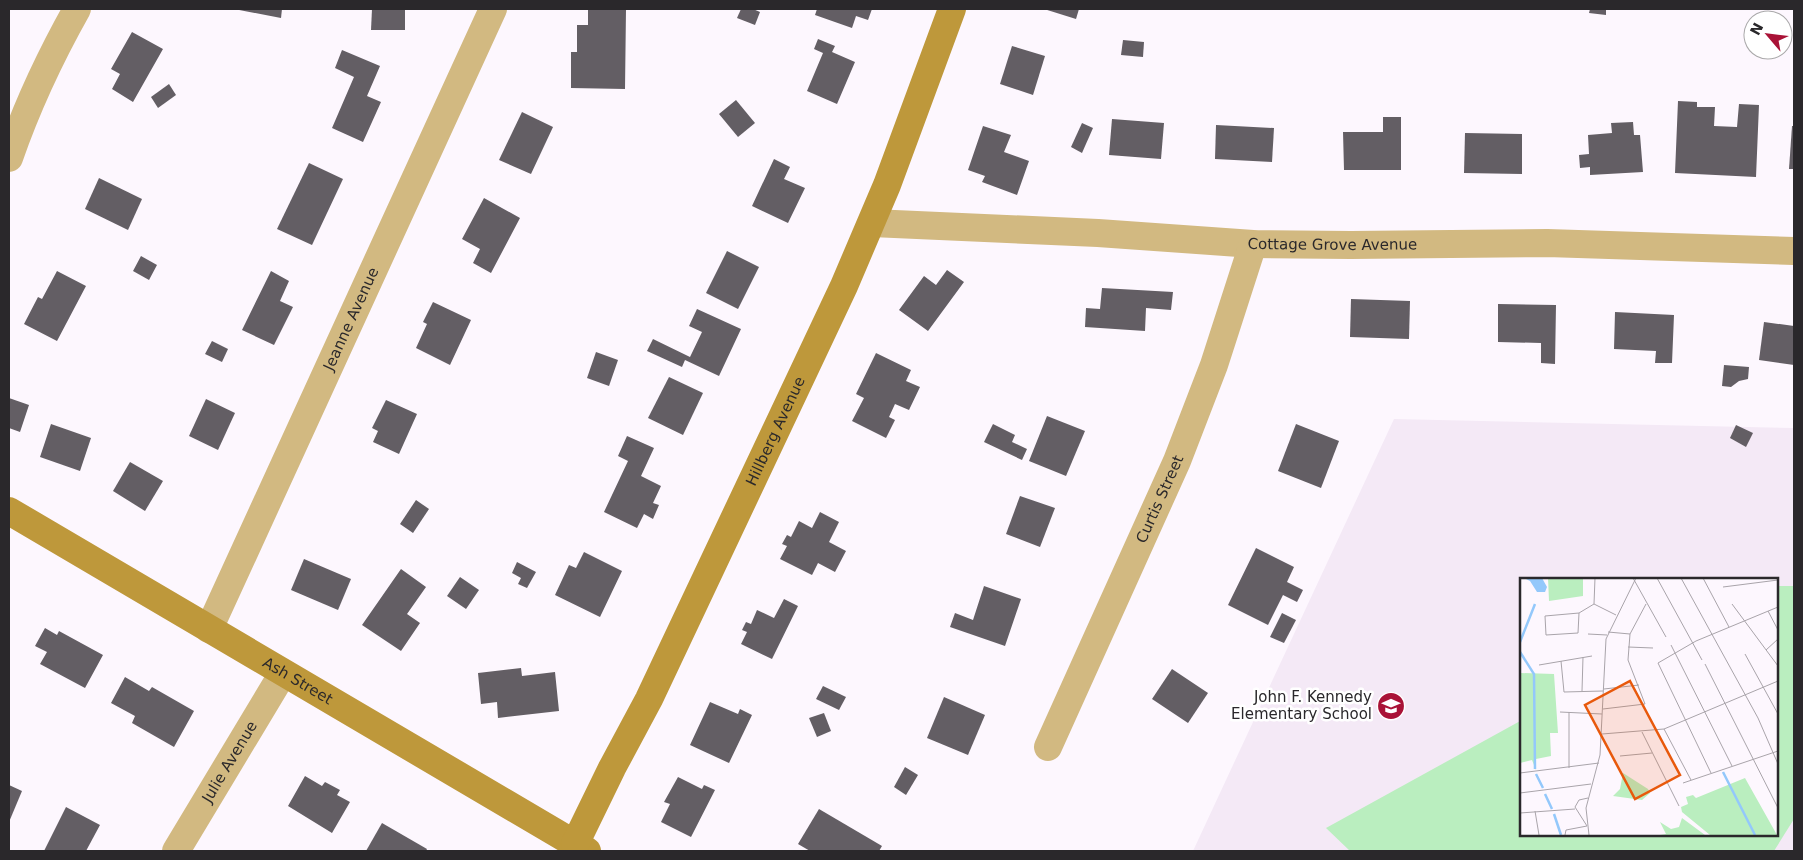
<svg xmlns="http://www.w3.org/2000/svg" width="1803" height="860" font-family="'DejaVu Sans',sans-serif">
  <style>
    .built { fill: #f4e9f6; fill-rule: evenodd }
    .green { fill: #baeebf }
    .building { fill: #635e64 }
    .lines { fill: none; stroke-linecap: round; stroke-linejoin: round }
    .street { stroke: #d2b981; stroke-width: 28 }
    .secondary { stroke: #be983b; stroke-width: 28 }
    .labels { text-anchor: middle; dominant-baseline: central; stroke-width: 5; stroke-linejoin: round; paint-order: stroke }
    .street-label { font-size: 15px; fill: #2a282b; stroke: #fff }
    .poi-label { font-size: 15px; fill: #2a282b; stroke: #fff; text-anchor: end }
    .inset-river { fill: none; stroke: #93c8fb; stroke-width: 2.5 }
    .inset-road { fill: none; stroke: #a9a4aa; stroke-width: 1 }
    .view { fill: #e8590c; fill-opacity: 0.15; stroke: #e8590c; stroke-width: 2.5 }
    .inset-edge { fill: none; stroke: #2a282b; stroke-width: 2.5 }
  </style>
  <rect width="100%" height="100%" fill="#fdf7fe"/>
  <path class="built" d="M1394,419L1794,428V851H1193ZM1522,579H1777V834H1522Z"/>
  <path class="green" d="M1777,586H1794V819L1774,851H1350L1326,828L1522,720V834H1777Z"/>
  <g class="building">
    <path d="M234,9H282L281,18Z"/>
    <path d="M372,9H405V30H371Z"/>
    <path d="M588,9H626L625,89L571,88V52H577V25H588Z"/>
    <path d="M741,9H753L760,12L755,25L737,18Z"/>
    <path d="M817,9H872L868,20L856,16L852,28L815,15Z"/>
    <path d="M1044,9H1079L1076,19Z"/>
    <path d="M1590,9H1606V15L1589,13Z"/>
    <path d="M132,32L163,49L133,102L112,89L120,74L111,69Z"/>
    <path d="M818,39L835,46L832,52L855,62L837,104L807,91L823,53L814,49Z"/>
    <path d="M1123,40L1144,42L1143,57L1121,55Z"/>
    <path d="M1012,46L1045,56L1033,95L1000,84Z"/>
    <path d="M342,50L380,66L367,96L381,102L363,142L332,128L354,77L335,68Z"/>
    <path d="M169,84L176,95L158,108L151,97Z"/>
    <path d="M736,100L755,123L738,137L719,114Z"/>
    <path d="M1678,101L1697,102V107H1715L1714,126L1737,127L1739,104L1759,105L1756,177L1675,173Z"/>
    <path d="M522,112L553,127L531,174L499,160Z"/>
    <path d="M1383,117H1401V170H1344L1343,132H1383Z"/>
    <path d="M1112,119L1164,123L1161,159L1109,155Z"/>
    <path d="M1633,122L1634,135H1640L1643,172L1590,175V167L1580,168L1579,155L1589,154L1588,135L1612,133L1611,123Z"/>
    <path d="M1082,123L1093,128L1082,153L1071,147Z"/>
    <path d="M1216,125L1274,128L1272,162L1215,159Z"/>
    <path d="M983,126L1011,135L1004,152L1029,161L1017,195L982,182L985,176L968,170Z"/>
    <path d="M1792,126H1794V169H1789Z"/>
    <path d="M1465,133L1522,134V174L1464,173Z"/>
    <path d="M774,159L790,167L784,179L805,188L788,223L752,206Z"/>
    <path d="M309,163L343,179L312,245L277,229Z"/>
    <path d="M99,178L142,199L128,230L85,209Z"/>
    <path d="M484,198L520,218L491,273L473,263L480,249L462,239Z"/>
    <path d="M727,251L759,267L738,309L706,293Z"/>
    <path d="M141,256L157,265L149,280L133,271Z"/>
    <path d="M947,270L964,282L928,331L899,310L924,276L936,285Z"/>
    <path d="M57,271L86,286L57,341L24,324L38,297L42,299Z"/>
    <path d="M271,271L289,281L280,301L293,307L274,345L242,330Z"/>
    <path d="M1102,288L1173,292L1171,310L1146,308L1145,331L1085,327L1086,308L1100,309Z"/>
    <path d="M1351,299L1410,301L1409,339L1350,337Z"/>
    <path d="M433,302L471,320L450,365L416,348L427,324L423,322Z"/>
    <path d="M1498,304L1556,305L1555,364L1541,363V343L1498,342Z"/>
    <path d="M697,309L741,329L719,376L685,360L682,367L647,351L653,339L690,357L702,332L689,326Z"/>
    <path d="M1615,312L1674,315L1672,363H1655L1656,351L1614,349Z"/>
    <path d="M1764,322L1794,326V365L1759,360Z"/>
    <path d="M212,341L228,349L222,362L205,354Z"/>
    <path d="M596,352L618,360L609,386L587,378Z"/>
    <path d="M876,353L911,370L906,381L920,387L909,410L895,404L889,417L895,420L886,438L852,421L864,398L856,394Z"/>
    <path d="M1724,365L1749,367L1748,379L1739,381L1731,387L1722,386Z"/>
    <path d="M669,377L703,393L683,435L648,418Z"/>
    <path d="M9,398L29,405L20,432L9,428Z"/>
    <path d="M206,399L235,413L218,450L189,436Z"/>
    <path d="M386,400L417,414L399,454L373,442L378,431L372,428Z"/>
    <path d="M1047,416L1085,431L1066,476L1029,461Z"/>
    <path d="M51,424L91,438L80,471L40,457Z"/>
    <path d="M993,424L1015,435L1012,442L1027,449L1022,460L984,442Z"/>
    <path d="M1296,424L1339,441L1321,488L1278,471Z"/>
    <path d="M1736,425L1753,433L1746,447L1730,438Z"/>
    <path d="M627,436L654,448L641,476L661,486L653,503L659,505L653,519L644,514L637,528L604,512L628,461L618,456Z"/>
    <path d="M130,462L163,481L145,511L113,491Z"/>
    <path d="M1020,496L1055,508L1040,547L1006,534Z"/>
    <path d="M416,500L429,509L413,533L400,524Z"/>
    <path d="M820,512L839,522L829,542L846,551L835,572L818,563L812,575L780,559L787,546L782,544L787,535L791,537L799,521L812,528Z"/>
    <path d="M1256,548L1294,567L1287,582L1303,590L1297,602L1283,595L1268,625L1228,605Z"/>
    <path d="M584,552L622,571L600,617L555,595L569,565L576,568Z"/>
    <path d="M304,559L351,579L338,610L291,590Z"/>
    <path d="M517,562L536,572L527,588L518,584L521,578L512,573Z"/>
    <path d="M401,569L426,587L407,614L420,623L401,651L362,625Z"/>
    <path d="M460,577L479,590L466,609L447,596Z"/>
    <path d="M984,586L1021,599L1005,646L950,627L955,613L973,620Z"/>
    <path d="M784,599L798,606L772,659L741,644L747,632L742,630L746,622L751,624L757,610L774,618Z"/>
    <path d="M1282,613L1296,620L1284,643L1270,637Z"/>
    <path d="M45,628L57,635L59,631L103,655L85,688L40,664L47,652L35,646Z"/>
    <path d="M521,668L522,676L555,672L559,711L498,718L497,702L481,704L478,673Z"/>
    <path d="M1172,669L1208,693L1188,723L1152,699Z"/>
    <path d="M125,677L149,691L152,687L194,711L174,747L132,723L135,716L111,703Z"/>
    <path d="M823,686L846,697L839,710L816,699Z"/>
    <path d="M944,697L985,715L968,755L927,738Z"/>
    <path d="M710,702L738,714L740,709L752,715L729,763L690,745Z"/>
    <path d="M824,713L831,731L817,737L809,718Z"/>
    <path d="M905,767L918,775L906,795L894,787Z"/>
    <path d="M305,776L322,786L325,782L340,790L337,795L350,802L332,833L288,806Z"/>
    <path d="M678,777L702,789L704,785L715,790L691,837L661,822L670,804L664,802Z"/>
    <path d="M9,785L22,791L9,822Z"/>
    <path d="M66,807L100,825L86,851H44Z"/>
    <path d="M819,809L882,846L879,851H810L798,844Z"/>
    <path d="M382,823L427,849L426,851H366Z"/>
  </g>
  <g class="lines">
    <g class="street">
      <path d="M9,158C27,106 50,57 77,9"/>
      <path id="s1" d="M872,223L1098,233L1253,244L1351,245L1547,243L1794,251"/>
      <path id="s2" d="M209,629L493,9"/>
      <path id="s3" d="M1048,747L1177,461L1214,365L1253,244"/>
      <path id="s4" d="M176,851L283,673"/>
    </g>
    <g class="secondary">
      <path id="s5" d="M9,511L587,851"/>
      <path id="s6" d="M575,844L612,768L649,699L844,286L887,185L952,9"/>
    </g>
  </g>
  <defs>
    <g id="school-disc" transform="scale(1.4375)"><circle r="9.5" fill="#a91237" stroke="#fff"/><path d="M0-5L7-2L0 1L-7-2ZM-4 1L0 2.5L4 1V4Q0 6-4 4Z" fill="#fff"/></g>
  </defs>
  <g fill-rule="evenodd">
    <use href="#school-disc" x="1391" y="706"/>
  </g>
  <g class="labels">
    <g class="street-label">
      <text stroke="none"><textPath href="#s1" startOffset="461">Cottage Grove Avenue</textPath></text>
      <text stroke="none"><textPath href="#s2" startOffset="341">Jeanne Avenue</textPath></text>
      <text stroke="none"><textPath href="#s6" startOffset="459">Hillberg Avenue</textPath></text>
      <text stroke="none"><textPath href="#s3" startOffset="272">Curtis Street</textPath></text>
      <text stroke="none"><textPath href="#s5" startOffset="335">Ash Street</textPath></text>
      <text stroke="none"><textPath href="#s4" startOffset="104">Julie Avenue</textPath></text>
    </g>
    <g class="poi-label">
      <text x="1372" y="697">John F. Kennedy<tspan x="1372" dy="17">Elementary School</tspan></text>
    </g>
  </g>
  <g transform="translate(1520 578)">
    <rect width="258" height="258" fill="#fdf7fe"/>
    <path d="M28,0H63V18L29,23ZM0,95L34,96L38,155H30L31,178L16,181V192L12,182L0,185ZM103,195L128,211L130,215L122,222L93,218L100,211ZM225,200L257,257H190L162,234L161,229L168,226L166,219L173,217L176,220ZM162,240L185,257H140L146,256L140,244L151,251L159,249Z" fill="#baeebf"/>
    <path d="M4,0H22L27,9L25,14H17L10,3Z" fill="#93c8fb"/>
    <path class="inset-river" d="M0,64L15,26M0,74L14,96L15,191M203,194L235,257M16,196L23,210M25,216L32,231M34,236L41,257"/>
    <path class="inset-road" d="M113,0L146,59M137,0L182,82M161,0L238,140L258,186M183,0L209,49M203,9L258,2M74,26L75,0M74,26L96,37M212,26L258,88M248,33L258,52M59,35L58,55L26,57L25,38ZM59,35L74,26M88,54L110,56L126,26M68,56L87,57M151,67L212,188M108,69L133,70M246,72L258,61M225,76L258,136M41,83L44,114L83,113M185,86L258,230M19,87L72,78M84,111L119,107M62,113L63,79M83,131L125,126L108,82L110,56M40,134L82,136M49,134V190M144,151L171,202M122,154L159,228M82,156L144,151L258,103M100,178L132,175M0,195L79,185M191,195L138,85L176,63L258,29M163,205L258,173M0,215L71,206M15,233L19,257M0,235L55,231M67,248L55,229L59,222L68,220M45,257L46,252L67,248M69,257L66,230L80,177L86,61L116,0"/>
    <path class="view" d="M110,103L160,197L115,221L65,127Z"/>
    <rect width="258" height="258" class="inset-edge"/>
  </g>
  <rect width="1803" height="860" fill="none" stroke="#2a282b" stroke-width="20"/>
  <g transform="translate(1768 35) rotate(298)"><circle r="24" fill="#ffffff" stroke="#aaa9aa"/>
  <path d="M0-4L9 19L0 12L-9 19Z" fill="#a91237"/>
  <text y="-8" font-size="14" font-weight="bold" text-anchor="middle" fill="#2a282b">N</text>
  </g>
</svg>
